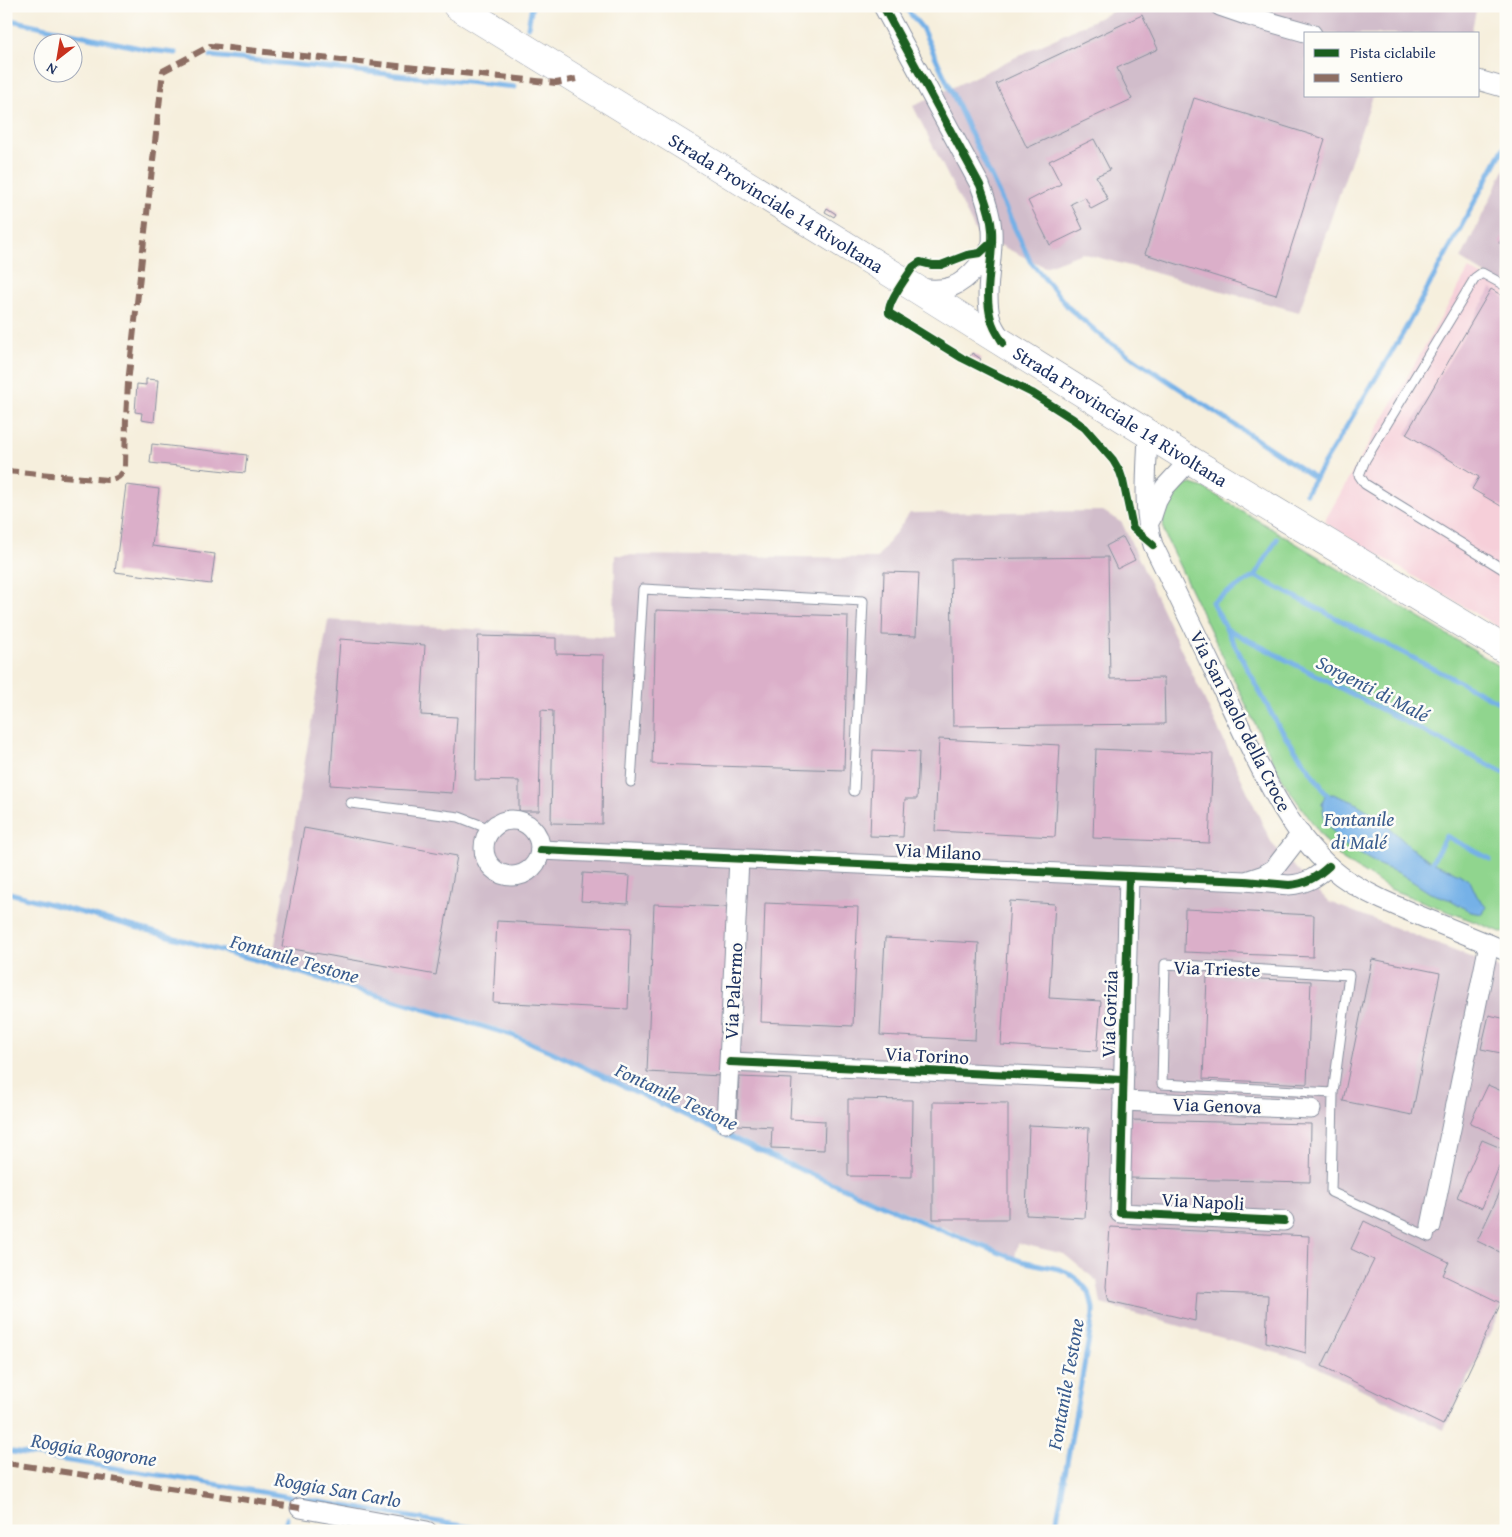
<svg xmlns="http://www.w3.org/2000/svg" width="1512" height="1537" font-family="'Gentium Book Plus',serif">
  <style>
    .built { fill: #f6cfd9 }
    .industrial { fill: #d1bdcb }
    .green { fill: #90d58e; stroke: #568276 }
    .water { fill: #75b1e7; stroke: #4870a2 }
    .lines { fill: none; stroke-linecap: round; stroke-linejoin: round }
    .stream { stroke: #75b1e7; stroke-width: 5 }
    .building { fill: #dbafc9 }
    .service-casing { stroke: #888f9e; stroke-width: 11 }
    .minor-casing { stroke: #888f9e; stroke-width: 21 }
    .primary-casing { stroke: #888f9e; stroke-width: 29 }
    .service { stroke: #fff; stroke-width: 9 }
    .minor { stroke: #fff; stroke-width: 19 }
    .primary { stroke: #fff; stroke-width: 28 }
    .quiet { stroke: #8d6e63; stroke-width: 6; stroke-dasharray: 12 6; stroke-linecap: butt }
    .cycleway-casing { stroke: #fdfcf7; stroke-width: 11 }
    .cycleway { stroke: #1b5e20; stroke-width: 8 }
    .labels { text-anchor: middle; dominant-baseline: central; stroke-width: 5; stroke-linejoin: round; paint-order: stroke }
    .street-label { font-size: 19px; fill: #1b2f5e; stroke: #fdfcf7 }
    .water-label { font-size: 20px; font-style: italic; fill: #3a5c8e; stroke: #fdfcf7 }
  </style>
  <rect width="100%" height="100%" fill="#fdfcf7"/>
  <filter id="ink" filterUnits="userSpaceOnUse"><feTurbulence type="fractalNoise" baseFrequency=".02" numOctaves="2"/><feDisplacementMap in="SourceGraphic" scale="10" xChannelSelector="R" yChannelSelector="G"/><feConvolveMatrix kernelMatrix="1 2 1 2 8 2 1 2 1" color-interpolation-filters="sRGB"/></filter>
  <filter id="wash" filterUnits="userSpaceOnUse"><feTurbulence type="fractalNoise" baseFrequency=".0096" numOctaves="4" result="noise"/><feDisplacementMap in="SourceGraphic" scale="20" xChannelSelector="R" yChannelSelector="G"/><feGaussianBlur stdDeviation="1.12" result="paint"/><feColorMatrix in="noise" values="0 0 0 0 0 0 0 0 0 0 0 0 0 0 0 0 0 1.4 0 .05"/><feComposite in="paint" operator="in"/></filter>
  <g filter="url(#wash)">
    <rect width="100%" height="100%" fill="#f6efdd"/>
    <path class="built" d="M1469,269L1506,290V632L1324,522Z"/>
    <g class="industrial">
      <path d="M1124,6H1477L1471,34H1306V96H1373L1299,312L1082,253L1045,267L977,234L913,106Z"/>
      <path d="M1506,166V287L1461,259Z"/>
      <path d="M1103,511L1122,523L1272,844L1329,902L1506,971V1299L1444,1430L1305,1361L1101,1304L1097,1281L1064,1254L1018,1243L1015,1257L822,1177L513,1032L272,963L328,620L614,638L615,555L877,558L910,513Z"/>
    </g>
    <path class="green" d="M1192,484L1204,488L1506,670V934L1390,889L1343,860L1329,846L1287,787L1273,761L1167,540L1164,531L1162,509L1173,490L1182,486Z"/>
    <path class="water" d="M1333,794L1354,802L1378,817L1410,847L1432,862L1459,874L1470,881L1477,896L1486,907L1483,914L1471,912L1451,900L1430,893L1401,874L1379,865L1346,846L1340,841L1325,820L1322,804L1325,795Z"/>
    <g class="lines">
      <g class="stream">
        <path d="M904,6L922,28L1030,261L1069,308L1106,340L1315,478"/>
        <path d="M6,19L149,50L176,53"/>
        <path d="M528,27L532,6"/>
        <path d="M211,56L515,87"/>
        <path d="M1306,493L1402,335L1506,144"/>
        <path d="M1277,539L1255,576L1212,602L1277,724L1331,800"/>
        <path d="M1255,576L1506,706"/>
        <path d="M1227,629L1506,774"/>
        <path d="M1429,868L1446,836L1490,859"/>
        <path d="M6,892L271,964L512,1035L550,1051L781,1161L948,1233L1021,1261L1059,1269L1067,1272L1079,1281L1089,1292L1093,1308V1315L1055,1531"/>
        <path d="M6,1451L178,1478L493,1531"/>
        <path d="M283,1531L287,1518"/>
      </g>
    </g>
    <g id="blocks">
      <g class="building">
        <path d="M1142,15L1158,49L1117,68L1132,99L1027,148L996,84Z"/>
        <path d="M1194,98L1325,139L1276,295L1145,254Z"/>
        <path d="M1094,139L1110,170L1096,176L1108,200L1091,209L1085,197L1071,204L1083,229L1050,245L1028,201L1061,184L1049,161Z"/>
        <path d="M827,208L836,214L834,217L825,212Z"/>
        <path d="M1506,231V247L1499,243Z"/>
        <path d="M1491,289L1506,298V509L1472,489L1479,477L1406,434Z"/>
        <path d="M972,353L981,359L979,362L970,357Z"/>
        <path d="M146,379L158,380L154,422L141,420L142,413L135,412L137,384L146,385Z"/>
        <path d="M152,444L247,455L245,473L150,463Z"/>
        <path d="M126,485L159,489L152,546L215,554L211,584L115,572Z"/>
        <path d="M1123,537L1135,560L1117,569L1106,546Z"/>
        <path d="M1108,557L1110,679L1164,678L1165,724L953,726L951,559Z"/>
        <path d="M884,572L919,573L916,636L882,635Z"/>
        <path d="M656,610L848,616L844,770L652,764Z"/>
        <path d="M478,636L556,638V654L604,655L602,824L551,823L553,711L541,710L539,811H519V781L475,780Z"/>
        <path d="M340,639L425,645L421,715L457,717L452,793L330,785Z"/>
        <path d="M939,739L1060,745L1055,837L935,831Z"/>
        <path d="M1096,749L1213,754L1209,843L1093,838Z"/>
        <path d="M873,750L919,752L917,799H905L903,837L870,836Z"/>
        <path d="M304,828L457,856L436,975L282,947Z"/>
        <path d="M583,873L630,876L628,904L581,901Z"/>
        <path d="M1010,901L1055,904L1049,998L1101,1001L1097,1051L1001,1045Z"/>
        <path d="M765,903L858,907L853,1026L761,1022Z"/>
        <path d="M654,904L728,907L721,1076L647,1072Z"/>
        <path d="M1185,909L1314,915L1313,957L1184,952Z"/>
        <path d="M497,921L631,928L628,1009L493,1002Z"/>
        <path d="M885,938L979,943L975,1040L880,1035Z"/>
        <path d="M1372,959L1440,973L1412,1115L1343,1101Z"/>
        <path d="M1207,977L1311,981L1307,1084L1203,1079Z"/>
        <path d="M1489,1015L1506,1019V1054L1481,1049Z"/>
        <path d="M739,1077L792,1079L790,1119L825,1121L824,1150L771,1148L772,1127L737,1125Z"/>
        <path d="M1488,1085L1506,1093V1140L1470,1123Z"/>
        <path d="M848,1099L913,1100L912,1177L848,1176Z"/>
        <path d="M933,1102L1008,1103V1219H933Z"/>
        <path d="M1130,1120L1311,1124L1310,1182L1129,1178Z"/>
        <path d="M1029,1125L1089,1128L1085,1218L1026,1215Z"/>
        <path d="M1482,1140L1506,1150L1482,1208L1457,1197Z"/>
        <path d="M1506,1179V1255L1477,1241Z"/>
        <path d="M1364,1221L1449,1262L1443,1275L1501,1303L1443,1425L1322,1366L1374,1260L1351,1249Z"/>
        <path d="M1110,1227L1309,1236L1306,1353L1266,1342L1268,1295L1197,1292L1195,1321L1109,1301L1106,1287Z"/>
      </g>
    </g>
  </g>
  <g filter="url(#ink)">
    <use href="#blocks" fill-opacity="0" stroke="#888f9e" stroke-width="1"/>
    <g class="lines">
      <g class="service-casing">
        <g id="service">
          <path d="M1506,286L1482,273L1475,278L1365,460L1359,475L1365,484L1506,571"/>
          <path d="M631,782L643,589L863,601L854,791"/>
          <path d="M351,803L459,817L490,829"/>
          <path d="M1333,1093L1162,1084L1165,964L1349,975L1333,1093L1331,1192L1429,1237L1431,1226"/>
        </g>
      </g>
      <g class="minor-casing">
        <g id="minor">
          <path d="M883,6L980,185C986,200 991,214 992,230C994,260 983,291 991,320C993,327 998,334 1002,340"/>
          <path d="M1220,6L1249,16L1312,34"/>
          <path d="M1478,80L1506,88"/>
          <path d="M918,288C947,292 959,288 978,266C983,260 988,254 991,246"/>
          <path d="M1148,433C1147,470 1142,509 1153,545C1178,596 1203,647 1227,699C1255,757 1287,836 1341,876C1366,894 1396,906 1425,918C1452,929 1479,940 1506,951"/>
          <path d="M1151,519L1157,501L1165,487L1190,460"/>
          <circle cx="512" cy="848" r="28"/>
          <path d="M540,850L1245,881L1289,885C1306,884 1317,877 1329,866"/>
          <path d="M1129,876L1120,1213L1284,1221"/>
          <path d="M1249,880L1264,875L1274,869L1301,834"/>
          <path d="M730,1062L1123,1080"/>
          <path d="M1123,1101L1311,1109"/>
          <path d="M726,1123L739,859"/>
          <path d="M1431,1226L1489,944"/>
          <path d="M300,1508L427,1531"/>
        </g>
      </g>
      <g class="primary-casing">
        <g id="primary">
          <path id="s1" d="M457,6L915,288L1190,460L1506,650"/>
        </g>
      </g>
      <use href="#service" class="service"/>
      <use href="#minor" class="minor"/>
      <use href="#primary" class="primary"/>
      <g class="quiet">
        <path d="M6,471L107,480C116,480 122,476 125,467L126,418L128,383L163,71L210,46L556,83L576,79"/>
        <path d="M6,1463L300,1508"/>
      </g>
      <g class="cycleway-casing">
        <g id="cycleway">
          <path d="M883,6L980,185C985,200 991,214 992,230C994,259 983,290 991,319C993,328 998,335 1003,343"/>
          <path d="M992,242L980,253L967,255L941,265H932L920,262L913,267C907,277 887,302 889,313L962,358L1032,393L1073,419L1085,428L1113,460L1120,472L1123,481L1133,528L1153,545"/>
          <path d="M540,850L1245,881L1289,885C1306,884 1317,877 1329,866"/>
          <path d="M1129,876L1120,1213L1284,1221"/>
          <path d="M730,1062L1123,1080"/>
        </g>
      </g>
      <use href="#cycleway" class="cycleway"/>
    </g>
  </g>
  <g class="labels">
    <g class="street-label">
      <text stroke="none"><textPath href="#s1" startOffset="375">Strada Provinciale 14 Rivoltana</textPath></text>
      <text stroke="none"><textPath href="#s1" startOffset="780">Strada Provinciale 14 Rivoltana</textPath></text>
      <text transform="translate(1241 721) rotate(63)">Via San Paolo della Croce</text>
      <text transform="translate(938 851) rotate(3)">Via Milano</text>
      <text transform="translate(1217 968) rotate(2)">Via Trieste</text>
      <text transform="translate(733 991) rotate(-87)">Via Palermo</text>
      <text transform="translate(1109 1014) rotate(-88)">Via Gorizia</text>
      <text transform="translate(927 1055) rotate(3)">Via Torino</text>
      <text transform="translate(1217 1105) rotate(2)">Via Genova</text>
      <text transform="translate(1203 1201) rotate(3)">Via Napoli</text>
    </g>
    <g class="water-label">
      <text transform="translate(1373 688) rotate(27)">Sorgenti di Malé</text>
      <text x="1359" y="818">Fontanile<tspan x="1359" dy="23">di Malé</tspan></text>
      <text transform="translate(295 958) rotate(16)">Fontanile Testone</text>
      <text transform="translate(677 1096) rotate(25)">Fontanile Testone</text>
      <text transform="translate(1065 1384) rotate(-80)">Fontanile Testone</text>
      <text transform="translate(94 1449) rotate(9)">Roggia Rogorone</text>
      <text transform="translate(338 1489) rotate(10)">Roggia San Carlo</text>
    </g>
  </g>
  <rect width="1512" height="1537" fill="none" stroke="#fdfcf7" stroke-width="25"/>
  <rect x="1304" y="32" width="175" height="65" fill="#fdfcf7" stroke="#a3aaba"/>
  <rect x="1314" y="49" width="25" height="8" fill="#1b5e20" stroke="#a3aaba"/>
  <text x="1350" y="58" font-size="15" fill="#1b2f5e">Pista ciclabile</text>
  <rect x="1314" y="74" width="25" height="8" fill="#8d6e63" stroke="#a3aaba"/>
  <text x="1350" y="82" font-size="15" fill="#1b2f5e">Sentiero</text>
  <g transform="translate(58 58) rotate(211)"><circle r="24" fill="#fdfcf7" stroke="#a3aaba"/>
  <path d="M0-4L9 19L0 12L-9 19Z" fill="#c8321e"/>
  <text y="-8" font-size="14" font-weight="bold" text-anchor="middle" fill="#1b2f5e">N</text>
  </g>
</svg>
